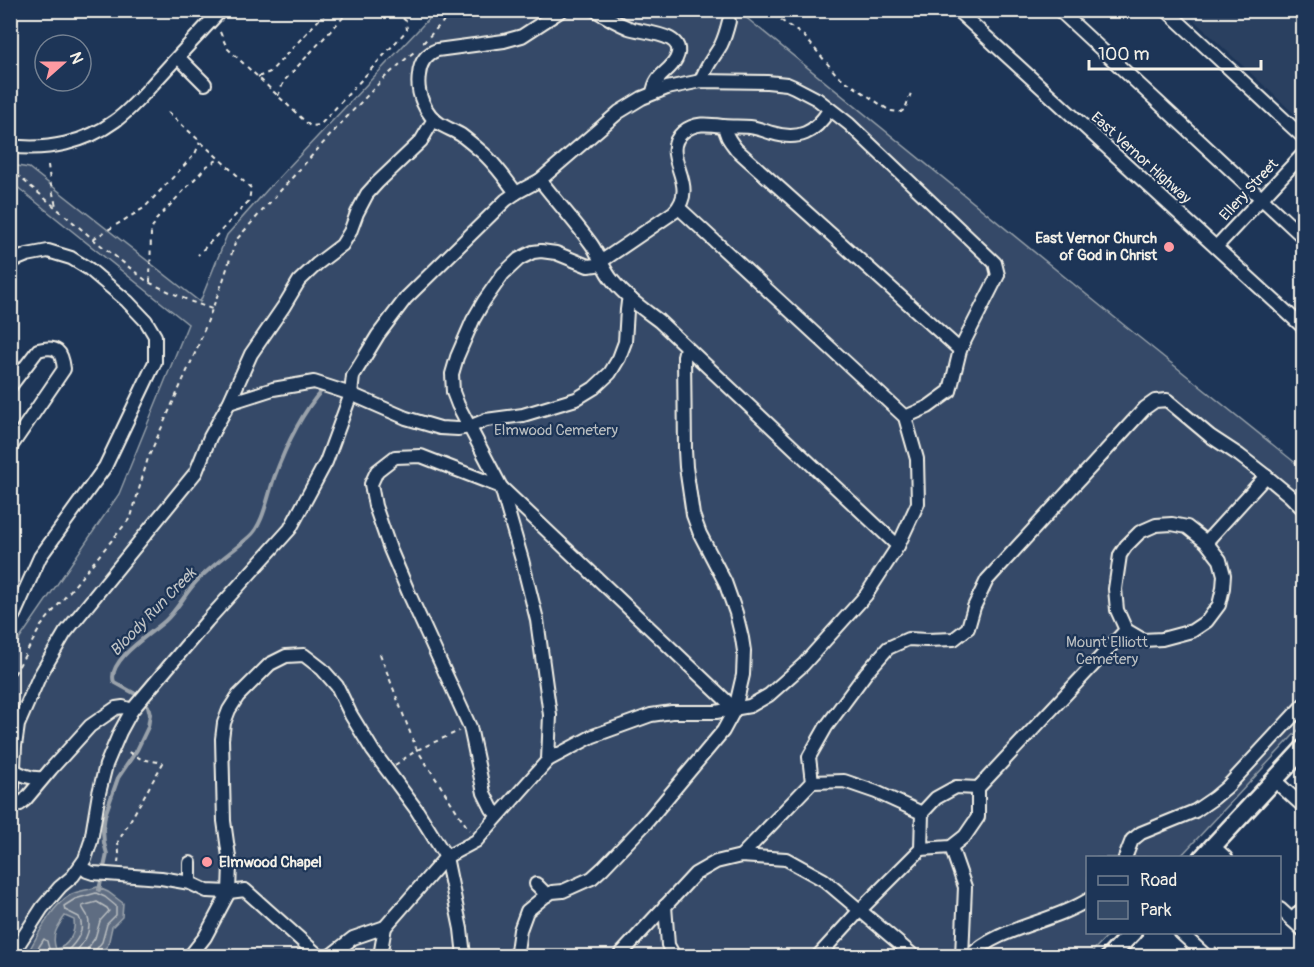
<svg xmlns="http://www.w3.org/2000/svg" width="1314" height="967" font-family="Pangolin,sans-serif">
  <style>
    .built { fill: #2a4060 }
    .green { fill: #354a67; stroke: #949ea8; stroke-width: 1.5 }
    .water { fill: #5e6d82; stroke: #9aa2ab; stroke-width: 1.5; fill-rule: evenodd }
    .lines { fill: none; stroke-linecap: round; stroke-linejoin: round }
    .shore { stroke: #b8bcbf; stroke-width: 1.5 }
    .stream { stroke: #9aa2ab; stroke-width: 4 }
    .minor-casing { stroke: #f4f1e8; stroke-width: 16 }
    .major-casing { stroke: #f4f1e8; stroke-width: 21 }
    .path { stroke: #f4f1e8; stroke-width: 2; stroke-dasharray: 4.5 4.5; stroke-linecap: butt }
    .minor { stroke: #1d3557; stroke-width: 12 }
    .major { stroke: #1d3557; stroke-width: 16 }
    .poi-dot { fill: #ff9aa2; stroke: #1d3557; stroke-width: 2 }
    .labels { text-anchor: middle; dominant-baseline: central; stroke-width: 4.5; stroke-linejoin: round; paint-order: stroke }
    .street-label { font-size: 15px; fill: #f4f1e8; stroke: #1d3557 }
    .poi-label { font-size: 15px; font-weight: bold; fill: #f4f1e8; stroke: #1d3557; text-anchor: end }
    .park-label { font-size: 15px; fill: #bbbfc1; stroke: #1d3557 }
    .water-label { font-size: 16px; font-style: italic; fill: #c0c3c4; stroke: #1d3557 }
  </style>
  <rect width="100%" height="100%" fill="#1d3557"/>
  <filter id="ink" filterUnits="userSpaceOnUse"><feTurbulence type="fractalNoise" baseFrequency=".0167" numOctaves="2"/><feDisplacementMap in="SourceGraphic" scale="12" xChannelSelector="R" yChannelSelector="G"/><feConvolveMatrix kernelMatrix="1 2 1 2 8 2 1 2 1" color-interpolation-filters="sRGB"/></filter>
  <g filter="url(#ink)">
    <path class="built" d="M1184,11H1303V122Z"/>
    <path class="green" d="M436,11H738L1135,334L1303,469V725L1180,857L1088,858V932L1110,933L1088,956H11L10,653L119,494L188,324L11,182V165L29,168L200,302L227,235L267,190Z"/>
    <path class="water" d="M97,887L108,892L123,903L122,917L112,927L108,945L98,956H26C37,937 51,906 70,895C77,891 89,890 97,887ZM65,916L74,920C76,932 68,947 56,949C51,936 57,927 65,916Z"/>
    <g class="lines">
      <g class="shore">
        <path d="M33,956L44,939L47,941C48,945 49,952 53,954C64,960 78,940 81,931C82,926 81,921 79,917L65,910L64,906L75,899L96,893L105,897L116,906V915L107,924L102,942L95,951L94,956"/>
        <path d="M72,956C82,945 94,932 87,915C85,912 83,909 82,906L97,902L107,908L109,911L100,921L95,938L88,948L86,956"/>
      </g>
      <path class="stream" d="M99,890L107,854L104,843L103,830L105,815L118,778L137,750L148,727L150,714L148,706L139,696L114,682C106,661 152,633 165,621C177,610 185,594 196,582C212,565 232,552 249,537C263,526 268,495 274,478C285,448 301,414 322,390"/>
      <g class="minor-casing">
        <g id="minor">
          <path d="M595,10C606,17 617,23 629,28C643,33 689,33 676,59C668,74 656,73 653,93"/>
          <path d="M957,10L1304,328"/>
          <path d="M1059,10L1304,238"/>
          <path d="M1166,10L1304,138"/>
          <path d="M178,57L205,84"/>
          <path d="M701,81C705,67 714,57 721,45C725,37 727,29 729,21"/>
          <path d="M725,127C725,136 731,142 736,149L960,350"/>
          <path d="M10,146C47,151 85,143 115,121C133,108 147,90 161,75C181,53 201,32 221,10"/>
          <path d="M540,180C557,202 576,223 592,245C600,257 604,271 613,281C626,297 643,309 659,321L898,546"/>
          <path d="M516,193C506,179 496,165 483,153C476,147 469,141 461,135C454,131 447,128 440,124C425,114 416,93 419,75C420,63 426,54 437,50L504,41L522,36L562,10"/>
          <path d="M1216,247L1304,153"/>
          <path d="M10,262L27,255L48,251L71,258L89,269L127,301L146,321L155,336V362L105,467L40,557L14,615L10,617"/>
          <path d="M10,387L38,350C57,345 62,351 64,369L10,448"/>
          <path d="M229,403L273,389L314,382L351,394L406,418L440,428L458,429L469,427L486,420L523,415L576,399L594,388L610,373L619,358L625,342L627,310L628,302L631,299"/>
          <path d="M1126,630L1143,640L1162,639L1192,631L1207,621L1219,605L1223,588L1224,575L1220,560L1206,542"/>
          <path d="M548,760L593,736L651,715L672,712H716L750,706L769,695L803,665L866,595L898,546L918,503L917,459L905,417L679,208"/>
          <path d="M14,770C23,776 32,779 43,778"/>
          <path d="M1274,780L1304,807"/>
          <path d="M812,782L844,781L876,792L922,813"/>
          <path d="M10,798L13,787L15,746L18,725L39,677L65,633L196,472L210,437L229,403L251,354L284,306L299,281L317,264L342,245L350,232L357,213L367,194L377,183L421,141L434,119"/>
          <path d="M10,807L20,804L25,800L51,769L90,726L116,708L123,707L132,710"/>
          <path d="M498,815L492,809L484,793L470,727L410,596L390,549L375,506L371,484L377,471L395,457L421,456L501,487L735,709"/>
          <path d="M1213,846L1226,858"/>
          <path d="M951,847L965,887L962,956"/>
          <path d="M921,849L951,847L965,836L978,817V788"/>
          <path d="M741,856L812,782L809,757L826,727L866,673L888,648L908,639L927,640L954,639L968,628L974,607L987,580L1145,408L1155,401L1167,400L1210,436L1239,455L1266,476L1289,495L1304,510"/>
          <path d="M1125,858L1132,840L1136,837L1141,833L1195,811L1214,798L1227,787L1304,704"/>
          <path d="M190,863V883"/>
          <path d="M81,866L87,871L93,873L161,878L190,883L207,891L229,892L245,890L319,956"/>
          <path d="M536,884L547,895"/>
          <path d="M665,906L668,945L674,956"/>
          <path d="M1280,909L1304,931"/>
          <path d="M1292,920L1304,907"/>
          <path d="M1180,932L1206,956"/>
          <path d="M11,956L42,908L60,887L73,876L85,859L91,841L99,793L106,765L120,732L132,710L207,621L290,529L326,462L351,394L353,376L378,335L406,298L506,200L516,193L540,180L619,112L642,98L667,88L701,81L767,82L787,84L794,87L817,99L849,124L995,263L998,275L960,350L950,391L928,407L905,417"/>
          <path d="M190,956L205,937L229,892L230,864L224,821L222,739L224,723L229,710L238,696L270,664L286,656L304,655L322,669L337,686L351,715L373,751L416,809L446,857L461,929L464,956"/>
          <path d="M330,956L353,938L385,927L446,857L476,841L548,760L550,715L537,620L522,560L501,487L458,405L453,392L452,374L457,357L473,320L484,301L503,274L519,259L533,252L541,251L556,253L588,266L596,265L674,212C702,184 657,155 683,132C695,122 708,124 723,126C732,127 741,126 750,127C758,128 765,131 772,133C799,141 815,133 829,110"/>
          <path d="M380,956L385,927"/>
          <path d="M514,956L517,951L520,930L527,911L544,897L552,892L563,891L592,878L603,868L646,823L723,731L735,709L743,675L744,651L742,638L736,613L725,582L700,534L693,515L686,467L685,450L684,356L686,348"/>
          <path d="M619,956L695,874L716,862L741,856L786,859L824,880L914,956"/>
          <path d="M818,956L860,910L921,849L922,813L936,798L956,787L978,788L1126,630L1117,610L1115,589L1120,555L1126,546L1140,532L1156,525L1172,524L1187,527L1206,542L1266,476"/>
          <path d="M970,956C999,927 1051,923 1088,900"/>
        </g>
      </g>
      <g class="major-casing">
        <g id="major">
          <path d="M1202,858L1304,748"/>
          <path d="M1110,956L1133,932"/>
        </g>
      </g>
      <g class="path">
        <path d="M766,10L804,36L837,75L890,111L901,112L905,109L911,93"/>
        <path d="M220,32L227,48L310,126L320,125L407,30L406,21L394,10"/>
        <path d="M423,43L454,10"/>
        <path d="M258,77L270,72L328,10"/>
        <path d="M278,96L284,81L350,10"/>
        <path d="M168,112L251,188L249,201L198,255"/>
        <path d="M48,165L50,181L56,206"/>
        <path d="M10,169L93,239L148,282L192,302L212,309"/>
        <path d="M93,239L144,208L195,154L200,142"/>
        <path d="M150,282L151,231L156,220L207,166L219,159"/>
        <path d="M380,654L416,748L469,830"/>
        <path d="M10,682L41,626L131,517L148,458L196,351L223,281L236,240L344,120L383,79L415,51"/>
        <path d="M395,765L417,750L459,731"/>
        <path d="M118,863L119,853L118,842L163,763L141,759L125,750"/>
        <path d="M1215,947L1225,956"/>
      </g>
      <use href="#minor" class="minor"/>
      <use href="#major" class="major"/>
    </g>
  </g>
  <g class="poi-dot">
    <circle cx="1169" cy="247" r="6"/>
    <circle cx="207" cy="862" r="6"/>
  </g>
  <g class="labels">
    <g class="street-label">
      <text transform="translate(1141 158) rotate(42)">East Vernor Highway</text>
      <text transform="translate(1249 190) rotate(-47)">Ellery Street</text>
    </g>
    <g class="poi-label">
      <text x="1157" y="238">East Vernor Church<tspan x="1157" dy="17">of God in Christ</tspan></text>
      <text x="219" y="862" text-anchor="start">Elmwood Chapel</text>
    </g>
    <g class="park-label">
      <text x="556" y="430">Elmwood Cemetery</text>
      <text x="1107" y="642">Mount Elliott<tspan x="1107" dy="17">Cemetery</tspan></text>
    </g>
    <g class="water-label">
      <text transform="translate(153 612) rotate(-46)">Bloody Run Creek</text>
    </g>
  </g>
  <rect width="1314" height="967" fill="none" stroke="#1d3557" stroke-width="36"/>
  <rect x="18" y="18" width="1278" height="931" fill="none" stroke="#f4f1e8" stroke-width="2" filter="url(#ink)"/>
  <rect x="1086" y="856" width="195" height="78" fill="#1d3557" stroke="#738091" stroke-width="1.5"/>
  <rect x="1098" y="876" width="30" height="9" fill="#1d3557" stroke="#738091" stroke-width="1.5"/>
  <text x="1140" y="886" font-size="18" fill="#f4f1e8">Road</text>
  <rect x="1098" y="901" width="30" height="18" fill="#354a67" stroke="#738091" stroke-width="1.5"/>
  <text x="1140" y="916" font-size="18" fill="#f4f1e8">Park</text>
  <g transform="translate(63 63) rotate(69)"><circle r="28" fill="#1d3557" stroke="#738091" stroke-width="1.5"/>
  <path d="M0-4.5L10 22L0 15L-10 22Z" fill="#ff9aa2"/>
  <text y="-9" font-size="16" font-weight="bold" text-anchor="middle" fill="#f4f1e8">N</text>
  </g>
  <path d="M1089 60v9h172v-9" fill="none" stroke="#f4f1e8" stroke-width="3"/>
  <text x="1098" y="60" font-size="18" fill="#f4f1e8" stroke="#1d3557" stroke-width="4.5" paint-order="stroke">100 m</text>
</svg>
